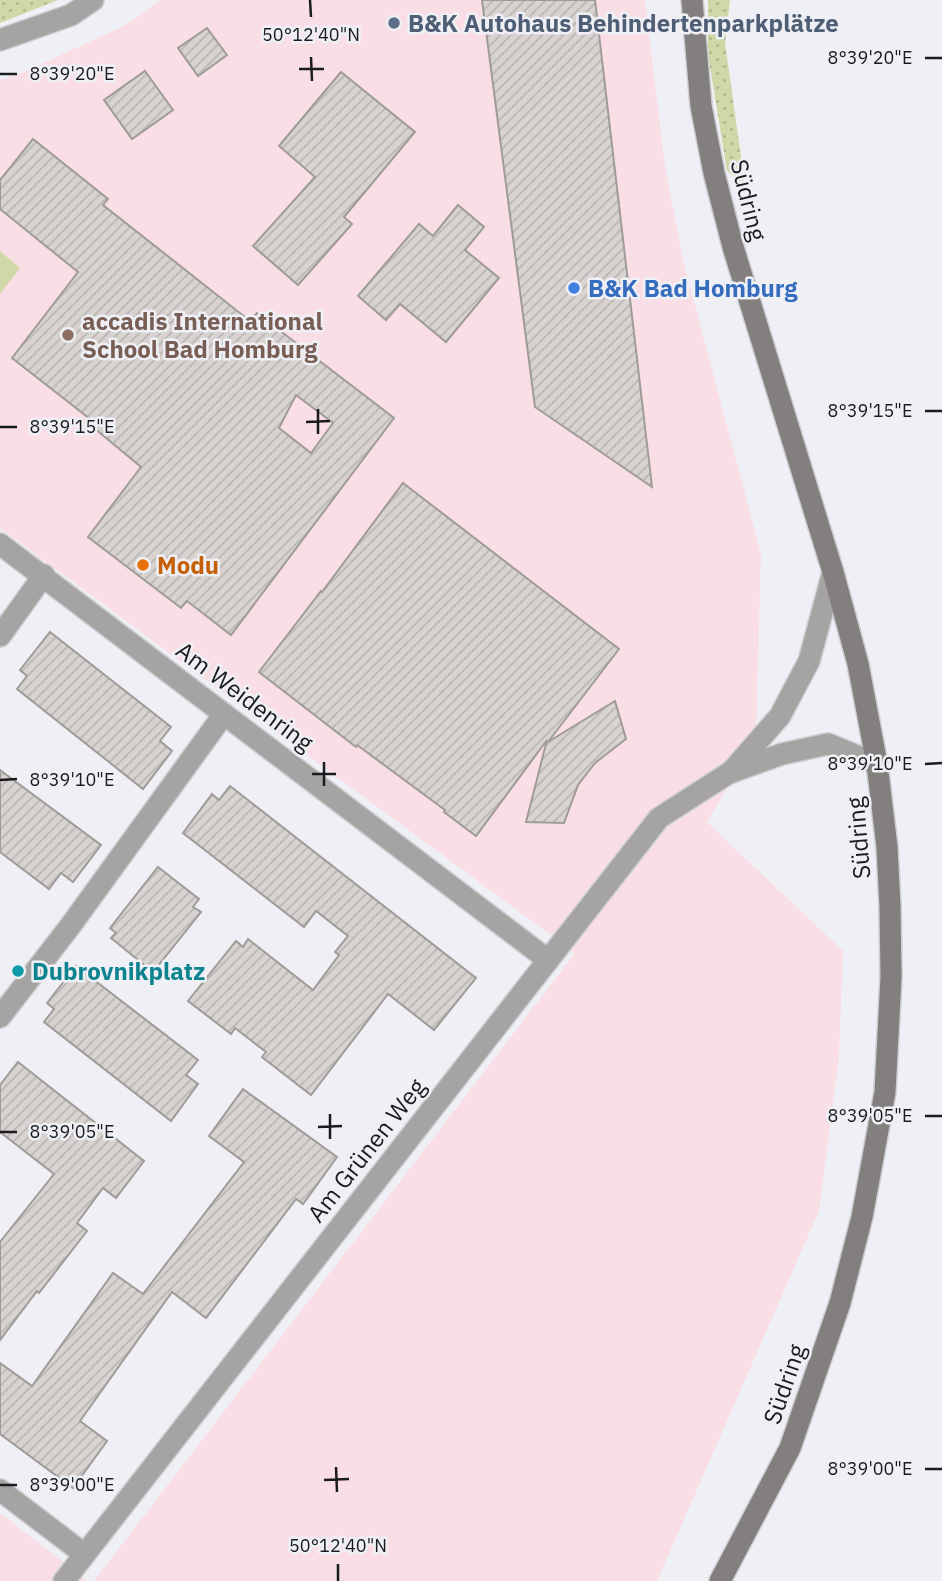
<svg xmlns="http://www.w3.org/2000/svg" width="942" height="1581" font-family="'IBM Plex Sans',sans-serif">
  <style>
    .commercial { fill: #f9dfe5 }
    .green { fill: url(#green-dots) }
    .pitch { fill: #d0d8a7 }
    .building { fill: url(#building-hatch); stroke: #9f9b98; stroke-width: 2; fill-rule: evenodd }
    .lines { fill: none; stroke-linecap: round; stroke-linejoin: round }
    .minor-casing { stroke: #cdced2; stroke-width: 24 }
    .tertiary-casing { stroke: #cdced2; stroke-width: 24 }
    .secondary-casing { stroke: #cdced2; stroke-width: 24 }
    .minor { stroke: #a6a4a3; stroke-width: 21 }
    .tertiary { stroke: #a6a4a3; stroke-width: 21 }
    .secondary { stroke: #837f7e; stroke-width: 21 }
    .ticks { fill: none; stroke: #1a1b1c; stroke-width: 2.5 }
    .service-dot { fill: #5c6f8a; stroke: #eff0f5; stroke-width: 2.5 }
    .shop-dot { fill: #3f7fe0; stroke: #eff0f5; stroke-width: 2.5 }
    .education-dot { fill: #8d6e63; stroke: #eff0f5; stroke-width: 2.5 }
    .food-dot { fill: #e8710a; stroke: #eff0f5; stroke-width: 2.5 }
    .culture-dot { fill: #0f9aa8; stroke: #eff0f5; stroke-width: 2.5 }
    .labels { text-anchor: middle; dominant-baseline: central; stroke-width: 5; stroke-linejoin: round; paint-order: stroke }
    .service-label { font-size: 24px; font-weight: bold; fill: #4e5e75; stroke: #eff0f5; text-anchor: start }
    .street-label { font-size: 24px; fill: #1a1b1c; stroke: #eff0f5 }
    .shop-label { font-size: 24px; font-weight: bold; fill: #366cbe; stroke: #eff0f5; text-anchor: start }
    .education-label { font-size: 24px; font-weight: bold; fill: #785e54; stroke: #eff0f5; text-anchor: start }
    .food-label { font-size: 24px; font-weight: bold; fill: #c56008; stroke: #eff0f5; text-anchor: start }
    .culture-label { font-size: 24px; font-weight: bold; fill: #0d838f; stroke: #eff0f5; text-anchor: start }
    .ticks-label { font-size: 18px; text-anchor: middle; fill: #1a1b1c; stroke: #eff0f5; stroke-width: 5; stroke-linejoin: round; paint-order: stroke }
  </style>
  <defs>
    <pattern id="green-dots" width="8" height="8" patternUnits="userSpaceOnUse" patternTransform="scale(1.75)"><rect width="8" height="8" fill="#d0d8a7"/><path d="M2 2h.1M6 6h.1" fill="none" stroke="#b2b98f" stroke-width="1.8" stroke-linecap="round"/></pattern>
    <pattern id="building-hatch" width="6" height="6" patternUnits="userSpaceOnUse" patternTransform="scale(1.75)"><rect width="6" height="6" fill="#d8d3d0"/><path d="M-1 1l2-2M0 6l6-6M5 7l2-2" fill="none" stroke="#b9b5b2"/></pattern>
  </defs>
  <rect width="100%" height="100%" fill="#eff0f5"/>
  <g class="commercial">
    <path d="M160,0H645L665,167L684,264L761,554L756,739L707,822L843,951L839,1057L819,1211L657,1581H94L575,953L0,528V80L15,76L126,25Z"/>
    <path d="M0,1513L88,1581H0Z"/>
  </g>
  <g class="green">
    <path d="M0,0H58L0,23Z"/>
    <path d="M708,0H730L725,43L745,185L727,171L708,54Z"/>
  </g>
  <path class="pitch" d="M0,251L20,268L0,294Z"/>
  <g class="building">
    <path d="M482,0H595L652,487L535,407Z"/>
    <path d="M207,28L227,55L198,76L178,48Z"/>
    <path d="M145,71L173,110L132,139L104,100Z"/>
    <path d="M341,72L415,132L344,217L352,224L298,285L253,246L315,177L279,146Z"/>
    <path d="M33,139L108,199L103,205L250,321L257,313L394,418L231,635L187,601L181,608L88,537L141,467L88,423L90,419L12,358L78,272L0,209V180ZM296,395L333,423L311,453L279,428Z"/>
    <path d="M458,205L484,227L465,250L499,278L446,342L400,304L386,320L358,296L419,224L433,236Z"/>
    <path d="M403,483L619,649L548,742L615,701L626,739L595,763L578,785L564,823L526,822L547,740L476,836L444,812L445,810L357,745L356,747L259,672L321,591L322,592Z"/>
    <path d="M50,632L171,727L160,741L172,751L143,789L17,689L27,676L20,670Z"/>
    <path d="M0,770L101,845L73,882L61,873L49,889L0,852Z"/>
    <path d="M230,786L476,978L434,1030L388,994L311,1095L262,1057L266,1052L235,1028L231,1034L188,1001L236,941L243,947L248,939L313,990L339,955L335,952L348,936L316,911L304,927L183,833L212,794L219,800Z"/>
    <path d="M158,867L199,899L193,907L201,912L153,972L111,938L116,933L110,928Z"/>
    <path d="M76,966L198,1060L186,1075L198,1084L171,1121L44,1022L54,1009L47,1003Z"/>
    <path d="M18,1062L144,1161L116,1198L103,1188L77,1223L87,1231L39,1293L37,1291L0,1340V1242L54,1174L0,1132V1085Z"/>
    <path d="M243,1089L337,1157L303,1204L296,1199L206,1318L172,1292L80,1421L107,1441L73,1488L0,1434V1363L32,1386L113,1273L143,1294L244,1162L209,1136Z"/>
  </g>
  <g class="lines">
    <g class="minor-casing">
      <g id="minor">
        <path d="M0,544L548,960"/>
        <path d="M0,636L44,575"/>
        <path d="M731,772L780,716L809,661L833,572"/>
        <path d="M0,1017L71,925L224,714"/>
        <path d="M0,1490L84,1554"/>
        <path d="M64,1581L659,818L729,773L782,754L828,744L877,764"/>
      </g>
    </g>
    <g class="tertiary-casing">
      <path id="tertiary" d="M0,40L71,15L93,0"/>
    </g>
    <g class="secondary-casing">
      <path id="secondary" d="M692,0L701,106L714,173L733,247L833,572L858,664L877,764L887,847L890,906L891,977L885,1092L862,1217L840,1303L790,1448L720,1581"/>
    </g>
    <use href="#minor" class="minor"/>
    <use href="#tertiary" class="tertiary"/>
    <use href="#secondary" class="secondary"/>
  </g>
  <path class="ticks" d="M310,0L311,17M311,57L312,81M925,58H942M299,69H324M0,74H17M318,409V434M925,411H942M306,422L330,421M0,427H17M324,762V786M925,764L942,763M312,774H336M0,780L17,779M330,1114V1139M925,1116H942M318,1127L342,1126M0,1132H17M336,1467L337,1492M925,1469H942M324,1480L349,1479M0,1485H17M338,1564V1581"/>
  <circle class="service-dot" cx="394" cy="23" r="7"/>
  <circle class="shop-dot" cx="574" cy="288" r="7"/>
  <circle class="education-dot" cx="68" cy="335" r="7"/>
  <circle class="food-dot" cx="143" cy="565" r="7"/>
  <circle class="culture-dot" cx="18" cy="971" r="7"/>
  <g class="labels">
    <g class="service-label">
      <text x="408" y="23">B&amp;K Autohaus Behindertenparkplätze</text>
    </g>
    <g class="street-label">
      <text transform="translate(749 200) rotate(76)">Südring</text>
      <text transform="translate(245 696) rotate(37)">Am Weidenring</text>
      <text transform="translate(858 838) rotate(-95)">Südring</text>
      <text transform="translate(366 1150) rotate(-52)">Am Grünen Weg</text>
      <text transform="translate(784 1384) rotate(-71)">Südring</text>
    </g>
    <g class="shop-label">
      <text x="588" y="288">B&amp;K Bad Homburg</text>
    </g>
    <g class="education-label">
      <text x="82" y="321">accadis International<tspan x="82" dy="28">School Bad Homburg</tspan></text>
    </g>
    <g class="food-label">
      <text x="157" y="565">Modu</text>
    </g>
    <g class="culture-label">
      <text x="32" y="971">Dubrovnikplatz</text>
    </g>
  </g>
  <g class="ticks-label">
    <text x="311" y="41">50°12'40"N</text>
    <text x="870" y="64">8°39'20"E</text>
    <text x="72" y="80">8°39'20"E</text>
    <text x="870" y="417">8°39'15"E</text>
    <text x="72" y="433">8°39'15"E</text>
    <text x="870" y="770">8°39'10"E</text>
    <text x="72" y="786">8°39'10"E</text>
    <text x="870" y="1122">8°39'05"E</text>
    <text x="72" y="1138">8°39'05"E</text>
    <text x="870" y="1475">8°39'00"E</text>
    <text x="72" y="1491">8°39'00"E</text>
    <text x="338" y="1552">50°12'40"N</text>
  </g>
</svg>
